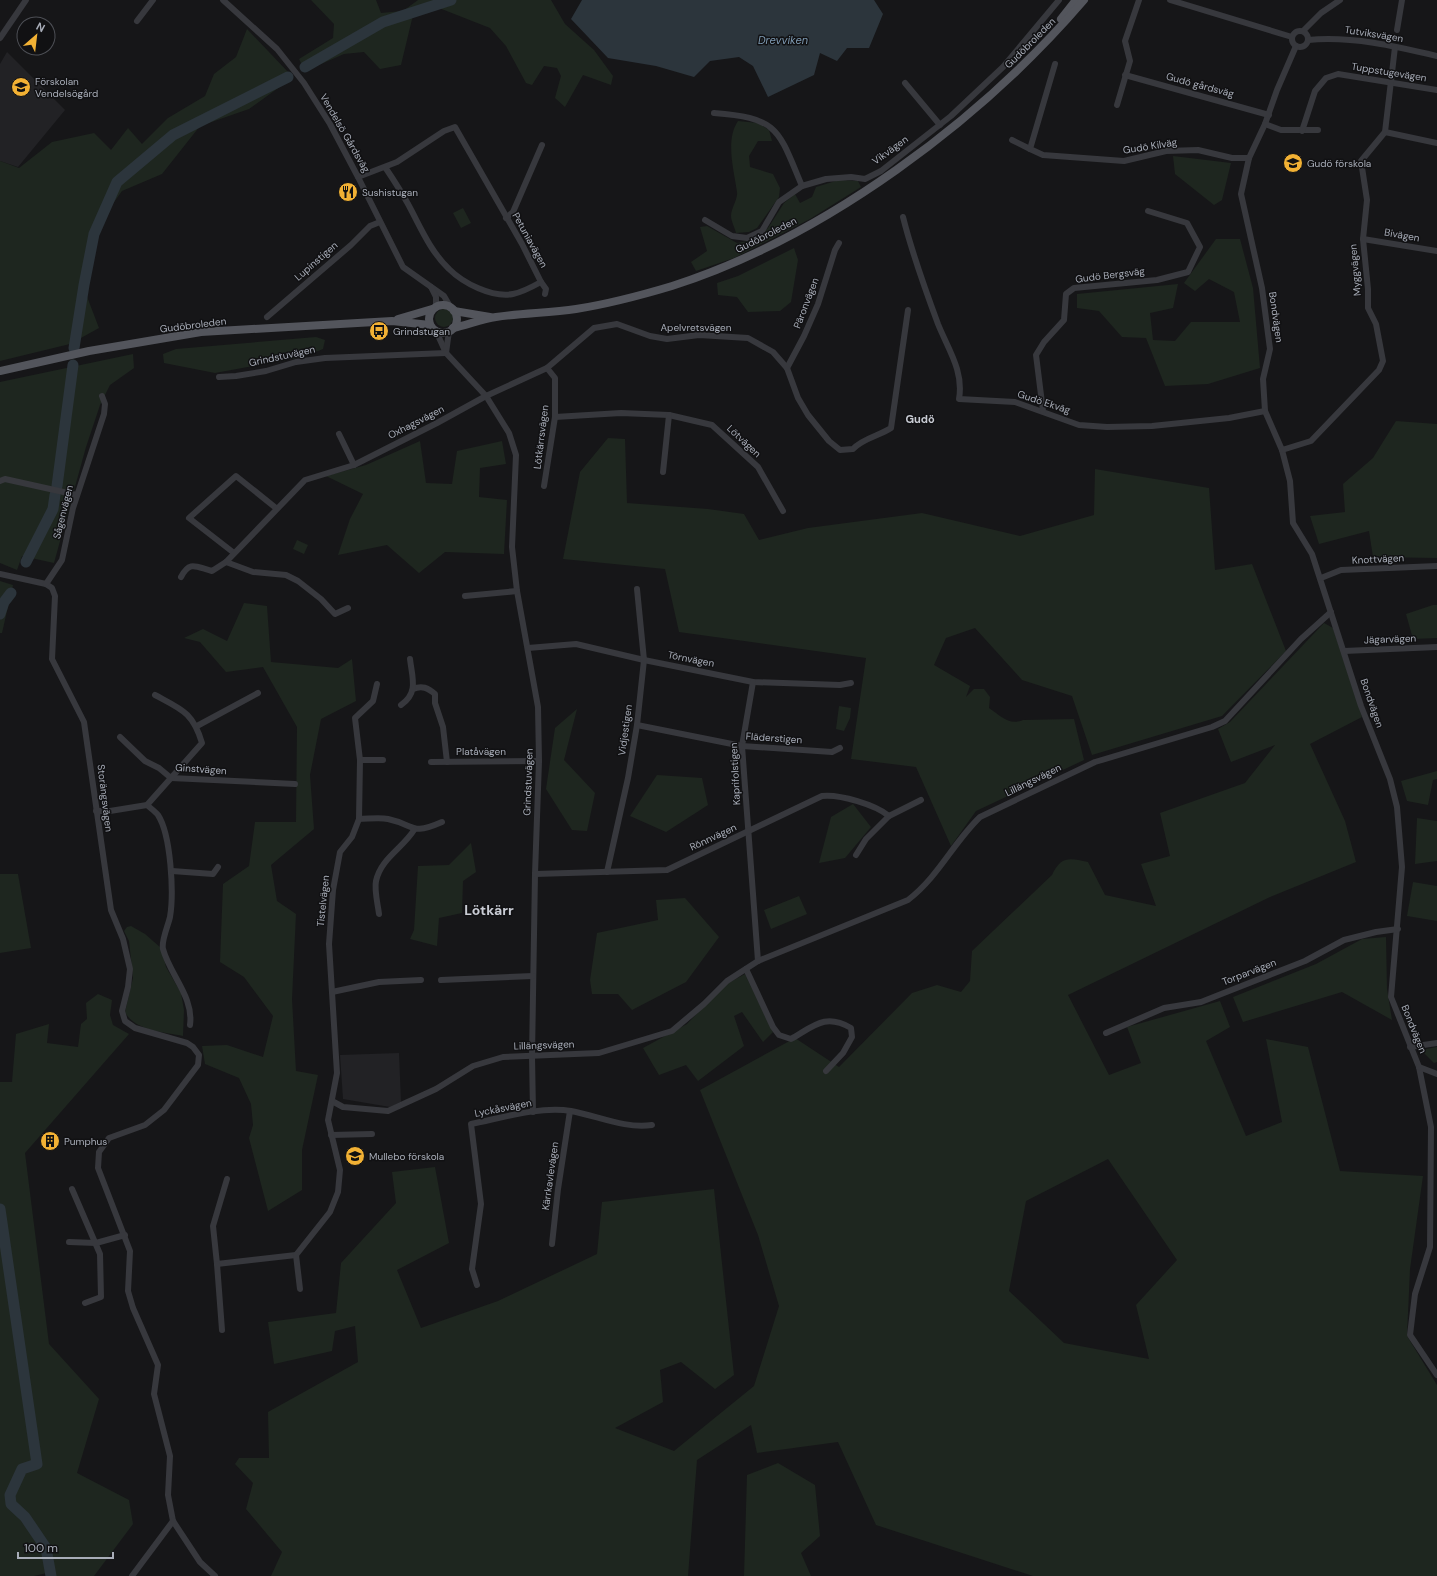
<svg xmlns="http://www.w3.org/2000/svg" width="1437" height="1576" font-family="'DM Sans',sans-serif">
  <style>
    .built { fill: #222225 }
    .green { fill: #1e261f; fill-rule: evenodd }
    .water { fill: #2c353c }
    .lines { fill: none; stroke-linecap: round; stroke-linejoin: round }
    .river { stroke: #2c353c; stroke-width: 11 }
    .minor { stroke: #37383d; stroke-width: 6 }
    .major { stroke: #53555c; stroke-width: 8 }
    .labels { text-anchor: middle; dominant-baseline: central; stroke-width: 3; stroke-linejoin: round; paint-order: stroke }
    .street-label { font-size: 10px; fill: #a8adb8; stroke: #111113 }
    .poi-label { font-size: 10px; fill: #a8adb8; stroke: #111113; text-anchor: start }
    .water-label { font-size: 11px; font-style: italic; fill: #7f9bb3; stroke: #111113 }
    .neighbourhood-label { font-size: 11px; font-weight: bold; fill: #c9ccd4; stroke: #111113 }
    .district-label { font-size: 14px; font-weight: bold; fill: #c9ccd4; stroke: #111113 }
  </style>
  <rect width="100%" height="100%" fill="#161618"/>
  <g class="built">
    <path d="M7,52L65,110L18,167L0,161V64Z"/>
    <path d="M399,1053L401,1102L390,1107L343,1099L340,1055Z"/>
  </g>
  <g class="green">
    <path d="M311,0H376L381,13L403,11L418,0H551L565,24L594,50L613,76L611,85L583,75L565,107L555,98L561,76L557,68L544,66L532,85L526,83L506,46L490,28L439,8L413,15L401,65L380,69L364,52L344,54L305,71L299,59L333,38L334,24Z"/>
    <path d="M247,29L288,72L281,86L249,109L200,126L162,174L122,191L89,237L86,294L99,328L70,344L0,361V161L19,168L52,142L94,133L111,150L128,128L142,144L168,118L205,96L214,74L236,57Z"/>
    <path d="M738,121L758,123L769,130L772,141H758L749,156L750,167L773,174L780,188L779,197L757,228L749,232L736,233C735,228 731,221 731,216C731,208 738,199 737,192C734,170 725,140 738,121Z"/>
    <path d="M1173,156L1231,163L1222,200L1214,205L1175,174Z"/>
    <path d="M839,180L858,181L861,187L810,219L734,258L696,271L691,262L707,251L700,227L707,226L737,243L753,240L768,228L784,203L795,194L800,203L812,197L816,187Z"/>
    <path d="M463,208L471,223L461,228L453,213Z"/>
    <path d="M1216,239H1240L1253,288L1260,368L1208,384L1165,386L1146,338L1122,337L1099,311L1077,308V294L1178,284L1173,308L1150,313L1153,340L1175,341L1191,322H1240L1234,292L1209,279L1195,291L1184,283Z"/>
    <path d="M794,248L798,260L791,302L780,311L748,312L737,297L718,295L717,283L738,276Z"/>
    <circle cx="444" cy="318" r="9"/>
    <path d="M316,337L325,340L323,349L303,357L215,373L164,363L163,354L176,349Z"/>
    <path d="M133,354L134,368L110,385L100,405L86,447L54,563L22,556L17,570L0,563V382Z"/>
    <path d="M1396,421L1437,424V558L1373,557L1369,531L1319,544L1310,516L1345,512L1343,484L1373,458Z"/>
    <path d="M608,438L625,439L627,503L708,509L744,514L759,540L808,528L922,513L1020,536L1094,515L1095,469L1209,488L1215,570L1252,564L1286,651L1222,716L1092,755L1072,696L1022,680L975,628L946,638L934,665L970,686L966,697L974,689H984L990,697L989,708C1001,716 1009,726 1023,720L1074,719L1084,760L976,811L951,846L916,767L851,759L866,658L679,632L665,569L563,559L580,472Z"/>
    <path d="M420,441L426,483L452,484L457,451L502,441L506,464L480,468L479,497L507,500L504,554L445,552L419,573L387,545L338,555L350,519L363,494L326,476L366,465Z"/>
    <path d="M297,540L308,545L304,554L293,549Z"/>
    <path d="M0,581L13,585L2,633H0Z"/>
    <path d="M244,603L267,606L271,662L338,668L352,659L356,701L321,719L310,775L314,829L271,865L277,901L296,914L292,999L296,1071L318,1075L302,1150V1190L268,1211L249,1138L253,1125L251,1104L239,1078L205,1064L202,1046L227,1045L263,1057L273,1016L244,977L220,962L223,884L249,866L255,822H296L297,727L263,667L226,672L200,642L184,638L203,629L227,641Z"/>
    <path d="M1433,605H1437V638L1413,639L1406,614Z"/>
    <path d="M1324,623L1333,628L1362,717L1310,744L1345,821L1356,862L1270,897L1068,995L1109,1075L1141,1063L1127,1027L1220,1001L1230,1027L1206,1041L1246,1136L1282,1122L1266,1039L1308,1047L1340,1171L1423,1176L1410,1269L1407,1336L1437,1385V1576H1033L876,1525L838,1442L757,1453L751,1425L697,1460L688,1576H271L282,1552L246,1509L253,1483L235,1464L239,1458H269L268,1412L358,1362L355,1326L335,1331L332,1351L274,1364L268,1322L336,1313L341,1263L396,1203L392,1172L435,1167L449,1243L397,1270L421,1328L498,1301L597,1254L602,1202L714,1189L734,1375L715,1389L681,1362L660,1370L663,1402L615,1428L674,1451L754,1386L779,1306L758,1235L700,1090L795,1038L839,1067L912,993L937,985L961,992L970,981L972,951L1052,875C1061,856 1069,858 1088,862L1105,895L1156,906L1141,864L1170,856L1160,813L1245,783L1275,745L1231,762L1218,729L1230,722ZM1108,1159L1177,1260L1136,1305L1149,1359L1064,1343L1009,1291L1026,1201Z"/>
    <path d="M839,706L851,708L850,718L844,731L836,729Z"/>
    <path d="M577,709L564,760L595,793L587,831L572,830L546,789L555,728Z"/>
    <path d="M1437,771V779L1433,780L1428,805L1407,801L1401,781Z"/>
    <path d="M657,775L702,778L708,805L666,832L630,816Z"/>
    <path d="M853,804L871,827L845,858L819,863L831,817Z"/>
    <path d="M1417,818L1437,821V861L1415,864Z"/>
    <path d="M471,843L476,872L463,881L462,913L439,918L437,946L410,939L414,930L418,866L449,865Z"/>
    <path d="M0,874H18L31,948L0,953Z"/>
    <path d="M1413,882L1437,886V921L1407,916Z"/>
    <path d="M799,896L807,914L771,929L764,910Z"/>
    <path d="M685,898L719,937L686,982L632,1010L618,994H592L590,980L597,933L658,920L656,900Z"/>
    <path d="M131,926L145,934L161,948L166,967L181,993L184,1010L183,1036C164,1032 135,1031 125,1012L133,978L129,941L124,931L127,927Z"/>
    <path d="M1386,937L1387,989L1392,1020L1342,992L1243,1022L1233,997L1316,964L1362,939Z"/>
    <path d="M745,974L773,1032L763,1042L742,1012L734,1016L744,1046L698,1081L686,1065L659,1075L643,1048L687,1024L723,986Z"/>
    <path d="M98,994L112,1000L110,1015L113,1025L129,1034L25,1153L49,1344L99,1399L77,1473L129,1500L133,1524L94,1576H52L51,1572L34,1576H0V1082H12L16,1034L49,1024L47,1043L78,1047L81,1024L87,1019L86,1003Z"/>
    <path d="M1437,1047V1062L1434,1063L1421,1050Z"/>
    <path d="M778,1463L815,1485L820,1536L801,1553L811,1576H744L747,1475Z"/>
  </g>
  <path class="water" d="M582,0H874L883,14L869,48H847L837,61L820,53L814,75L768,97L753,66L739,57L710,61L694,77L656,66L608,58L571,19Z"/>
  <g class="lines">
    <g class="river">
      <path d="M305,67L383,22L451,0"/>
      <path d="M74,348L84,285L94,234L117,182L173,135L288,77"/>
      <path d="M57,486L73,365"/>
      <path d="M26,562L53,509L55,495"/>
      <path d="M0,614L4,602L11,593"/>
      <path d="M0,1209L37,1464L22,1469L10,1495L11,1504L25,1517L46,1548L51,1576"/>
    </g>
    <g class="minor">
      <path d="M223,0L277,49L304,83L330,124L358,177L403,267L444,296L451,308"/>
      <path d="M1170,0L1292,37"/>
      <path d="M137,21L153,0"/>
      <path d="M1397,30L1402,0"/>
      <circle cx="1300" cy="39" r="8"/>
      <path d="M1303,31L1321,13L1340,0"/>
      <path d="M0,38L26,0"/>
      <path d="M1308,40C1352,36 1395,46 1437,56"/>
      <path d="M1296,46L1277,90L1265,124L1249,158L1241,194L1262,288L1270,349L1263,379L1265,411L1282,450L1290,481L1293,523L1312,554L1361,706L1390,779L1397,807L1402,867L1391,997L1419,1067L1431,1127L1430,1247L1415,1294L1410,1335L1437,1375"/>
      <path d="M1055,64L1030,149L1043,155L1124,161L1166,151L1198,150L1232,158H1249"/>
      <path d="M1125,75L1269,115"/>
      <path d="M905,83L940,125"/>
      <path d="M1117,105L1130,61L1125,41L1139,0"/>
      <path d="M714,113C779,118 778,129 802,186"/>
      <path d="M1265,124L1281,130H1318"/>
      <path d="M1302,131L1315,91L1326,78L1338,74L1437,90"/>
      <path d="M1385,132L1437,143"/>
      <path d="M1012,140L1030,149"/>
      <path d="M358,177L397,162L444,131L455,127L522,244L541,282C532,287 523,292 513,294C492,298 463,283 449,269C430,251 420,226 408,204C401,191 393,179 385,167"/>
      <path d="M903,217C912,253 925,289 938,324C948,349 964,371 959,399L1015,402L1079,425L1107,427L1152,426L1229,418L1265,411"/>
      <path d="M506,218L513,212L542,145"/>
      <path d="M705,220L732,236L747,238L762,231L779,202L802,186L826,179L851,177L865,179L881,171L951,116L1003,67L1059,0"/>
      <path d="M1363,239L1437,251"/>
      <path d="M541,282L546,289L545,294"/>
      <path d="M431,287L436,297V306"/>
      <path d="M267,317L351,245L370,226L380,222"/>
      <path d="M436,331L446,353L486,396L509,433L516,455L512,547L517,591L538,707L539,761L535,874L532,1056L533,1112"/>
      <path d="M446,353L449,331"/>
      <path d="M787,368L804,336L818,304L835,250L839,243"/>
      <path d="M219,377L236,376L266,371L296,362L325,358L446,353"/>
      <path d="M1043,411L1036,355L1044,342L1064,320L1066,294L1074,288L1157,280L1188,272L1200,247L1187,223L1148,211"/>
      <path d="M555,417L621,413L669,415L712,425L758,467L783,511"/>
      <path d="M339,434L354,465"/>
      <path d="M1282,450L1311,441L1379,370L1383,361L1376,324L1368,308V289L1363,239L1367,200L1361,161L1385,132L1395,47"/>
      <path d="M663,472L669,415"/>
      <path d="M0,481L5,479L77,495"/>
      <path d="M544,486L555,417V378L547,368"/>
      <path d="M234,553L189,518L236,476L276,508"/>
      <path d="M226,562L253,572L286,575L298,581L321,599L335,614L348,608"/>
      <path d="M0,574L46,584L52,588L55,596L52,659L84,722L111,910L123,939L130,969L128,987L122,1011L125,1021L135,1028L187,1043L193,1047L199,1055L198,1065L164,1110L145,1125L109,1138L99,1152L98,1168L130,1251L128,1291L133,1308L158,1365L154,1394L170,1456L168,1495L173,1521L200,1562L215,1576"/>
      <path d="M181,577C190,560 196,567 212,571L226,562L305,480L354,465L437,423L486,396L547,368L594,328L617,324L650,336L667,339L699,335L748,338L773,352L787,368L798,398L808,415L829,441L840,450L853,449C863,438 879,436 891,428L908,310"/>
      <path d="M1321,578L1341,570L1437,566"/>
      <path d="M46,584L62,560L73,508L104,414L105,404L102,396"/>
      <path d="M465,596L517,591"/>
      <path d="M528,648L576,644L644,660L753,682L840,685L851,683"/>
      <path d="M1344,651L1437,647"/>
      <path d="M753,682L742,746L758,961"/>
      <path d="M413,689C422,685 428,688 435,694V703L443,727L447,762"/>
      <path d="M401,705C419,693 412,677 410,659"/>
      <path d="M637,725L742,746L832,752L840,748"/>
      <path d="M197,726L258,693"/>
      <path d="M120,737L145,761L159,768L171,778L295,784"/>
      <path d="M360,760H383"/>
      <path d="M431,762L539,761"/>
      <path d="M147,805C150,808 155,811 158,815C171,835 174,893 170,917C168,926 161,941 163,949C170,975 194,997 190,1025"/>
      <path d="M96,811H110L147,805L202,743C193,712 181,709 155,695"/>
      <path d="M359,819C368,819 379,817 388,819C416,825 410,836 442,822"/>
      <path d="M856,855L866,839L889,816"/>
      <path d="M172,871L213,874L218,867"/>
      <path d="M607,872L628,778L637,725L644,660L637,589"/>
      <path d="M535,874L667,870L822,796C840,794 876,805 889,816L921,800"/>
      <path d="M379,914C378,905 374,890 376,881C381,858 403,848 414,830"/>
      <path d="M746,969L773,1027L779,1035L791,1039C814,1026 825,1013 851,1028L852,1037L843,1053L826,1071"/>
      <path d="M441,980L533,976"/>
      <path d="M332,992L379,982L421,980"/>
      <path d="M1106,1033L1164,1008L1201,1002L1305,961L1344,940L1376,932L1398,929"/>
      <path d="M1410,1047L1437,1043"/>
      <path d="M1419,1067L1437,1074"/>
      <path d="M332,1101L343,1107L388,1111L436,1089L473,1066L503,1057L599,1053L672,1031L704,1004L727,981L758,961L908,900C939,876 953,843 980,817L1095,762L1212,727L1225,721L1301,639L1331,612"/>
      <path d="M331,1135L372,1134"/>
      <path d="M227,1179L213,1226L217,1264L296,1255L330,1212L338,1192L340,1170L328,1120L337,1073L329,944L333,890L340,852L352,837L359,819L360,760L355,718L373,701L377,684"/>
      <path d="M72,1189L100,1254L101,1297L85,1303"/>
      <path d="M69,1242L96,1243L125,1235"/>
      <path d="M552,1244L558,1189L570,1111"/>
      <path d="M296,1255L300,1289"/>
      <path d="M217,1264L222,1330"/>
      <path d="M477,1285L472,1269L481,1204L471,1124C501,1118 540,1106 571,1111C598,1116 625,1129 652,1125"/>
      <path d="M132,1576L173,1521"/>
    </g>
    <g class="major">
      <path d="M1061,19L1076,0"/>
      <circle cx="443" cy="319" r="14"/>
      <path d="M454,311L490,317"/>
      <path d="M398,319L432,309"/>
      <path d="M453,328C467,325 482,319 496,317C522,313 550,313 576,309C608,304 642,295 672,286C825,237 981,120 1084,0"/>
      <path d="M0,371L89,351L201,332L392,321L430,325"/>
    </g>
  </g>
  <defs>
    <g id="school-disc" transform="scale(1)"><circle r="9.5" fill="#f2b134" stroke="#111113"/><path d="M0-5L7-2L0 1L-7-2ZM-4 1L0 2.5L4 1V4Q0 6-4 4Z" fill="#111"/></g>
    <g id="restaurant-disc" transform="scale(1)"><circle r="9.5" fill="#f2b134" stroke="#111113"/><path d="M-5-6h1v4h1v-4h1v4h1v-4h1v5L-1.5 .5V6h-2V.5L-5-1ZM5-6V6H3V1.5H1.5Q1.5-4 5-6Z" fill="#111"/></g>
    <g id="bus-disc" transform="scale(1)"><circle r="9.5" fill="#f2b134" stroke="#111113"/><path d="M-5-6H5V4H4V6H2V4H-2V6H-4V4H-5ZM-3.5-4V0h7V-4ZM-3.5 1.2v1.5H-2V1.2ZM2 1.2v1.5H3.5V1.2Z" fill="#111"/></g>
    <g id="building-disc" transform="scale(1)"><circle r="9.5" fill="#f2b134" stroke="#111113"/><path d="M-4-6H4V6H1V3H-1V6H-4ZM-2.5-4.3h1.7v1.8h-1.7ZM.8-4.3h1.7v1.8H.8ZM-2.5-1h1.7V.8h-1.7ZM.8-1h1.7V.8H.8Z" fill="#111"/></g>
  </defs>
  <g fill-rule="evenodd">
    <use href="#school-disc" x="21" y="87"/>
    <use href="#school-disc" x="1293" y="163"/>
    <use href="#restaurant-disc" x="348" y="192"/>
    <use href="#bus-disc" x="379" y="331"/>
    <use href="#building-disc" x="50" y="1141"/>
    <use href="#school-disc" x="355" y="1156"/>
  </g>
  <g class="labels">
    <g class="street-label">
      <text transform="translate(1374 34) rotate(9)">Tutviksvägen</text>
      <text transform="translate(1030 43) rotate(-45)">Gudöbroleden</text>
      <text transform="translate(1389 72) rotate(9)">Tuppstugevägen</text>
      <text transform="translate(1200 85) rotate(15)">Gudö gårdsväg</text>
      <text transform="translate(345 133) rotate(60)">Vendelsö Gårdsväg</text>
      <text transform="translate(1150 146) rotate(-9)">Gudö Kilväg</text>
      <text transform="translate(890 150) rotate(-36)">Vikvägen</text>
      <text transform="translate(766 235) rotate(-27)">Gudöbroleden</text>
      <text transform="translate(1402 235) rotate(10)">Bivägen</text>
      <text transform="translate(530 240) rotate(61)">Petuniavägen</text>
      <text transform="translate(316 261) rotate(-41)">Lupinstigen</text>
      <text transform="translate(1355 270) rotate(-95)">Myggvägen</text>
      <text transform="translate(1110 275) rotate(-7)">Gudö Bergsväg</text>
      <text transform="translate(806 303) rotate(-69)">Päronvägen</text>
      <text transform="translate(1276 317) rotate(82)">Bondvägen</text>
      <text transform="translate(193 325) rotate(-7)">Gudöbroleden</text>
      <text x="696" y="327">Apelvretsvägen</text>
      <text transform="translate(282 356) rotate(-12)">Grindstuvägen</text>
      <text transform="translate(1044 402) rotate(18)">Gudö Ekväg</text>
      <text transform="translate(416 422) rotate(-27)">Oxhagsvägen</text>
      <text transform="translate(541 437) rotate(-83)">Lötkärrsvägen</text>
      <text transform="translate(744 441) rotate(43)">Lötvägen</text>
      <text transform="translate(63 512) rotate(-76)">Sågenvägen</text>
      <text transform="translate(1378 559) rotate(-3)">Knottvägen</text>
      <text transform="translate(1390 639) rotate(-2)">Jägarvägen</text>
      <text transform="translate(691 659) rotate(11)">Törnvägen</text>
      <text transform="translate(1372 703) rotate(71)">Bondvägen</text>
      <text transform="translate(625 730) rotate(-82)">Vidjestigen</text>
      <text transform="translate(774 738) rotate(4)">Fläderstigen</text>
      <text x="481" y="751">Platåvägen</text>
      <text transform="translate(201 769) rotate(4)">Ginstvägen</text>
      <text transform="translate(735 774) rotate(-93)">Kaprifolstigen</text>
      <text transform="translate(1033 780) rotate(-26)">Lillängsvägen</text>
      <text transform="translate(528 782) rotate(-88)">Grindstuvägen</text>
      <text transform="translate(105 798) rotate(83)">Storängsvägen</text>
      <text transform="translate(713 837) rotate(-25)">Rönnvägen</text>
      <text transform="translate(323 901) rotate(-84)">Tistelvägen</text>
      <text transform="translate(1249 972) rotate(-21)">Torparvägen</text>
      <text transform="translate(1414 1029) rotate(68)">Bondvägen</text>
      <text transform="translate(544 1045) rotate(-2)">Lillängsvägen</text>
      <text transform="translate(503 1108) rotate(-11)">Lyckåsvägen</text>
      <text transform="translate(550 1176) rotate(-82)">Kärrkavlevägen</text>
    </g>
    <g class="poi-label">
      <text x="35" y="81">Förskolan<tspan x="35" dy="12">Vendelsögård</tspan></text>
      <text x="1307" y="163">Gudö förskola</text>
      <text x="362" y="192">Sushistugan</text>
      <text x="393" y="331">Grindstugan</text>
      <text x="64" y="1141">Pumphus</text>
      <text x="369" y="1156">Mullebo förskola</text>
    </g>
    <g class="water-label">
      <text x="783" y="40">Drevviken</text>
    </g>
    <g class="neighbourhood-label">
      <text x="920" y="419">Gudö</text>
    </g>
    <g class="district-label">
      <text x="489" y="910">Lötkärr</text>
    </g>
  </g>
  <g transform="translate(36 36) rotate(28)"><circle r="19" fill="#111113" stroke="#4d4f55"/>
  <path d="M0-3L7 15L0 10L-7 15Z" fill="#f2b134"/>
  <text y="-6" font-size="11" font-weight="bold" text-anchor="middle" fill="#a8adb8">N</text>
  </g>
  <path d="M18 1552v6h95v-6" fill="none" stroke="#a8adb8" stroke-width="2"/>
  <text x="24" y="1552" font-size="12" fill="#a8adb8" stroke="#111113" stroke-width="3" paint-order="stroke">100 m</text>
</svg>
